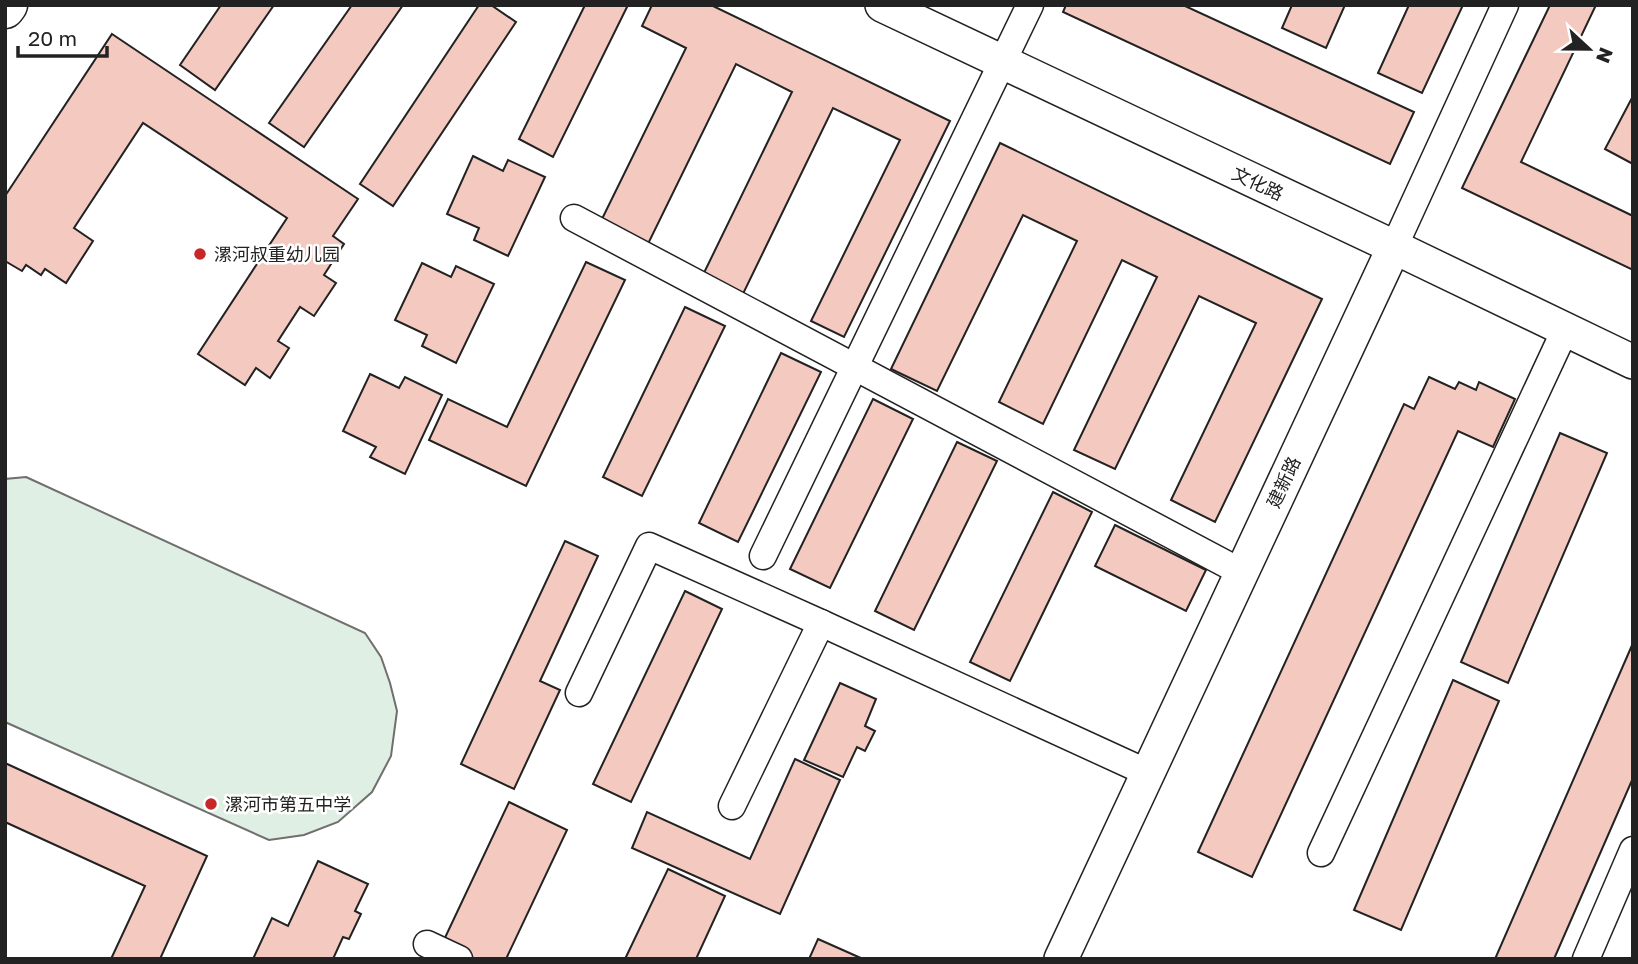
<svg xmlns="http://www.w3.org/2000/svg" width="1638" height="964" font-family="'Golos Text','Noto Sans SC',sans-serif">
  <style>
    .green { fill: #e0efe3; stroke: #6f6f6f; stroke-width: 2 }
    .building { fill: #f3c9c0; stroke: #222; stroke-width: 2 }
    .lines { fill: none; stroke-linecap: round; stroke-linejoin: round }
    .minor-casing { stroke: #222; stroke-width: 29 }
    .tertiary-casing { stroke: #222; stroke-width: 36 }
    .primary-casing { stroke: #222; stroke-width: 41 }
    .minor { stroke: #fff; stroke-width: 26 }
    .tertiary { stroke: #fff; stroke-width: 33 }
    .primary { stroke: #fff; stroke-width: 38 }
    .poi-dot { fill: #c62828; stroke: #fff; stroke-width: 2.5 }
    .labels { text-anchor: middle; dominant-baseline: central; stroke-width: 5; stroke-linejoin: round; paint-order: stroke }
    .street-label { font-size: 18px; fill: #222; stroke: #fff }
    .poi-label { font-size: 18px; fill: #222; stroke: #fff; text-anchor: start }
  </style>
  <rect width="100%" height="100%" fill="#fff"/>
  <path class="green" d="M26,477L365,633L381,657L390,683L397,711L391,756L372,792L338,822L304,835L269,840L5,722V479Z"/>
  <g class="building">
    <path d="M221,5H274L215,90L180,65Z"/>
    <path d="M352,5H403L304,147L269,123Z"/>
    <path d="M479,5H491L516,22L393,206L360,184Z"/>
    <path d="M585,5H628L553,157L519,139Z"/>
    <path d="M652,5H711L950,121L844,337L811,321L900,140L833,108L741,298L701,279L792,92L736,64L646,248L599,225L686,48L642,26Z"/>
    <path d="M1066,5H1183L1414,112L1390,164L1063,12Z"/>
    <path d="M1292,5H1345L1326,48L1282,28Z"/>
    <path d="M1409,5H1463L1422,93L1378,73Z"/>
    <path d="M1550,5H1596L1521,162L1633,216V270L1462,188Z"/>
    <path d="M112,34L358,199L333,236L344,244L324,275L336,283L314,316L300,307L278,341L289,348L270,378L256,368L245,385L198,354L287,218L143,123L74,228L93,241L66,283L45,269L41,275L26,265L22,271L5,261V196Z"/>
    <path d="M1633,96V164L1605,149Z"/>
    <path d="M1000,143L1322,299L1215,522L1171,500L1256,323L1199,296L1115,469L1074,450L1157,277L1122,260L1043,424L999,402L1077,241L1023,215L937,391L891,369Z"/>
    <path d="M473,156L503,171L508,160L545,177L508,256L474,240L479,228L447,214Z"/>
    <path d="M586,262L625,280L526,486L429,440L448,399L507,427Z"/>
    <path d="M422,263L451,277L456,266L494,284L456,363L422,346L427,335L395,320Z"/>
    <path d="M685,307L725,326L642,496L603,477Z"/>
    <path d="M781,353L821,372L738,542L699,523Z"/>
    <path d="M370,374L399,388L405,377L442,395L405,474L370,457L376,447L343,431Z"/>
    <path d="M1429,377L1455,389L1459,382L1476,390L1479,382L1515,399L1493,447L1458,431L1252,877L1198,852L1404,404L1414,409Z"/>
    <path d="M873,399L913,419L830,588L790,569Z"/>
    <path d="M1560,433L1607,453L1508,683L1461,662Z"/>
    <path d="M957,442L997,461L914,630L875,611Z"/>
    <path d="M1053,492L1092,512L1010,681L970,662Z"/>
    <path d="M1115,525L1206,570L1186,611L1095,566Z"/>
    <path d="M565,541L598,556L540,681L560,690L514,789L461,764Z"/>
    <path d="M685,591L722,609L631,802L593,784Z"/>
    <path d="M1633,643V778L1554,959H1495Z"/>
    <path d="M1453,680L1499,701L1401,930L1354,910Z"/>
    <path d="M840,683L876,699L865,726L875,731L865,751L857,747L843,777L804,760Z"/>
    <path d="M795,759L840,780L780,914L632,848L647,812L750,859Z"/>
    <path d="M5,763L207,856L160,959H111L145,886L5,822Z"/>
    <path d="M509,802L567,830L506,959H472L442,944Z"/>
    <path d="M318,861L368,884L355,911L361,914L349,939L343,937L333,959H253L272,918L288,926Z"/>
    <path d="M668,869L725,896L696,959H625Z"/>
    <path d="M818,939L863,959H809Z"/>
  </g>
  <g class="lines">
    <g class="minor-casing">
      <g id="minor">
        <path d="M574,218L1241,572"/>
        <path d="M1394,247L1505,5"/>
        <path d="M763,556L1030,5"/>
        <path d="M579,693L649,546L821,623L1148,773"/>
        <path d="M732,806L821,623"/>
        <path d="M1321,853L1565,330"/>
        <path d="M427,944L459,959"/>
        <path d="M1586,959L1633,850"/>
      </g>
    </g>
    <g class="tertiary-casing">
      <g id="tertiary">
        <path d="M882,5L1394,247L1633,362"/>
        <path d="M1061,959L1394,247"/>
      </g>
    </g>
    <g class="primary-casing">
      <path id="primary" d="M5,9L8,5"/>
    </g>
    <use href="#minor" class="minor"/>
    <use href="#tertiary" class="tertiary"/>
    <use href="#primary" class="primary"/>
  </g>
  <g class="poi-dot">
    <circle cx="200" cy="254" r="7"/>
    <circle cx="211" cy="804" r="7"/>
  </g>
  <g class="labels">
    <g class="street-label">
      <text transform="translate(1258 183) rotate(25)">文化路</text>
      <text transform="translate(1283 482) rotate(-65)">建新路</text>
    </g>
    <g class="poi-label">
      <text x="214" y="254">漯河叔重幼儿园</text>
      <text x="225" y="804">漯河市第五中学</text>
    </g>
  </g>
  <rect width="1638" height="964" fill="none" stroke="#222222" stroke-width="14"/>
  <g transform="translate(1589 49) rotate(112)" stroke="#ffffff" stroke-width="5" paint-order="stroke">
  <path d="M0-5L12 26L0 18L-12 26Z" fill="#222222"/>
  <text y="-10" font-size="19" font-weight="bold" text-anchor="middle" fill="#222222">N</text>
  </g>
  <path d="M18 46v10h89v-10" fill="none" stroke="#222222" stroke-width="3.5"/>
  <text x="28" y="46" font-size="21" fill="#222222" stroke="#ffffff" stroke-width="5" paint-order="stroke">20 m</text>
</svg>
